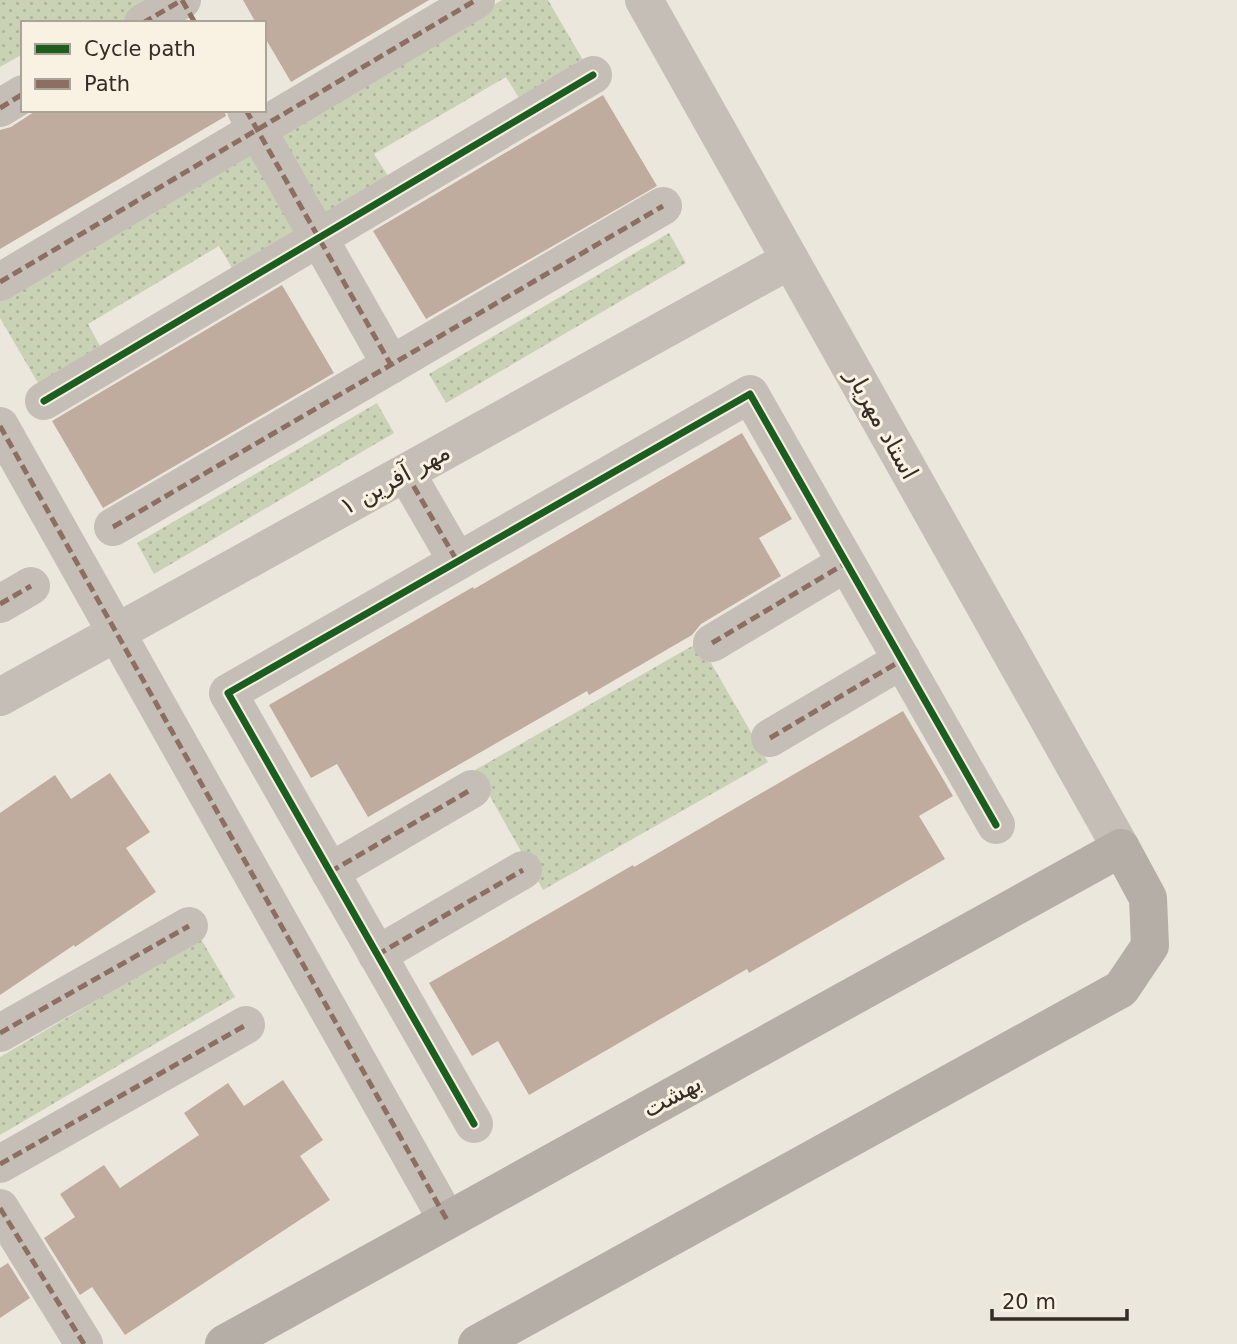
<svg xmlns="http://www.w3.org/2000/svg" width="1237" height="1344" font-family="'DejaVu Sans',Vazirmatn,sans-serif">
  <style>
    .park { fill: url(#park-dots) }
    .building { fill: #c0ac9e }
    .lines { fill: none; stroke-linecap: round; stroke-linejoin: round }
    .street { stroke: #c4beb7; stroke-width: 38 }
    .secondary { stroke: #b5aea7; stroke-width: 38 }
    .quiet { stroke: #8d6e63; stroke-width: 5; stroke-dasharray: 10 5; stroke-linecap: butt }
    .cycleway-casing { stroke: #f9f2e3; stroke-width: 11 }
    .cycleway { stroke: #1b5e20; stroke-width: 7 }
    .labels { text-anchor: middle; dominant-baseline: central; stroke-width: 6; stroke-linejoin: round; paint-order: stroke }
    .street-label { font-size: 24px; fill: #342c25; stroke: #f9f2e3 }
  </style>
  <defs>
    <pattern id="park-dots" width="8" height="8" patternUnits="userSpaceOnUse" patternTransform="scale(1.75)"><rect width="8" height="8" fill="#cad2b6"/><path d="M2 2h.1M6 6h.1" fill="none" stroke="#aeb49c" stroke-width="1.8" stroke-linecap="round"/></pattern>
  </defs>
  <rect width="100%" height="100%" fill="#ece7dd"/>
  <g class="park">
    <path d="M0,0H155L124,23H82L80,20L75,23H23V54L0,67Z"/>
    <path d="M502,0H548L583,60L519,98L506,77L374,154L388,176L325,213L278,132Z"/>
    <path d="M249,150L296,230L232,268L219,246L88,324L100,346L38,383L0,318V297Z"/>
    <path d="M669,233L686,263L446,403L429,374Z"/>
    <path d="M377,403L394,433L154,574L137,543Z"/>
    <path d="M699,642L768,762L543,890L475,770Z"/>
    <path d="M201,939L235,997L0,1135V1057Z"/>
  </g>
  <g class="building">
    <path d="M243,0H429L291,82L264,36V23H256Z"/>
    <path d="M603,95L657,186L426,319L373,231Z"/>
    <path d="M37,110H224L226,116L0,249V130L11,127Z"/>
    <path d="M282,285L334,373L103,508L52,421Z"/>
    <path d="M742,433L792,519L759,538L781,576L701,624L692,635L589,695L587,691L368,817L337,764L311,778L269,705L473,587L474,589Z"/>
    <path d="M903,711L953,796L919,816L945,859L749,973L747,969L529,1095L498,1041L472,1056L429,983L633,865L634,867Z"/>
    <path d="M110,773L150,832L126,848L156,892L75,947L74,945L0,995V813L55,775L71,799Z"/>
    <path d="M283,1080L323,1140L300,1156L330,1200L125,1335L92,1287L80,1295L44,1238L75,1217L60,1194L104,1165L120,1188L199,1135L184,1113L228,1083L244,1106Z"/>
    <path d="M8,1263L30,1298L0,1318V1268Z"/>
  </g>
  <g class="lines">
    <g class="street">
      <path d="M644,0L1121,848"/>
      <path d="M143,23L182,0"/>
      <path d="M0,108L23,94"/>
      <path d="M246,110L391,365"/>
      <path d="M0,282L476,0"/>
      <path d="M44,401L593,75"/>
      <path d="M0,426L447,1220"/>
      <path d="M406,473L457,561"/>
      <path d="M113,527L663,206"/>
      <path d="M0,604L31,586"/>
      <path d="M712,643L846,563"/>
      <path d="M0,697L790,260"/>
      <path d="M770,738L902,660"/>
      <path d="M330,872L472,789"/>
      <path d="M377,955L523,870"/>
      <path d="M0,1033L189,926"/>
      <path d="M474,1124L228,693L750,394L996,825"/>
      <path d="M0,1164L246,1025"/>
      <path d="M0,1208L84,1344"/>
    </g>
    <path class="secondary" d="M224,1344L1121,848L1148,898L1150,946L1121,989L477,1344"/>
    <g class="quiet">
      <path d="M182,0L195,23"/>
      <path d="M143,23L182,0"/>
      <path d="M0,108L23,94"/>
      <path d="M246,110L391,365"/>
      <path d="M0,282L476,0"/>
      <path d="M0,426L447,1220"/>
      <path d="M406,473L457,561"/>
      <path d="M113,527L663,206"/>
      <path d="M0,604L31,586"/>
      <path d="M712,643L846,563"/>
      <path d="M770,738L902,660"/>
      <path d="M330,872L472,789"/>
      <path d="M377,955L523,870"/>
      <path d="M0,1033L189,926"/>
      <path d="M0,1164L246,1025"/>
      <path d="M0,1208L84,1344"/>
    </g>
    <g class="cycleway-casing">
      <g id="cycleway">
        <path d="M44,401L593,75"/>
        <path d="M474,1124L228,693L750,394L996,825"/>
      </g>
    </g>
    <use href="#cycleway" class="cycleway"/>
  </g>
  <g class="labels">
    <g class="street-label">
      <text transform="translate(882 424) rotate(61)">استاد مهریار</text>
      <text transform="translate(395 479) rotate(-29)">مهر آفرین ۱</text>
      <text transform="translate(672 1096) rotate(-29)">بهشت</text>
    </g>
  </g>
  <rect x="21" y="21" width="245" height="91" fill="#f9f2e3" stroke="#aaa397" stroke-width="2"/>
  <rect x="35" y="44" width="35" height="10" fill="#1b5e20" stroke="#aaa397" stroke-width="2"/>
  <text x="84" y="56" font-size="21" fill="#342c25">Cycle path</text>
  <rect x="35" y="79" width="35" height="10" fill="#8d6e63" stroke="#aaa397" stroke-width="2"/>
  <text x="84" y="91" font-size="21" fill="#342c25">Path</text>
  <path d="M992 1309v10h135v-10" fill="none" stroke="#342c25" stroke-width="3.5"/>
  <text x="1002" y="1309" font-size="21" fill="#342c25" stroke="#f9f2e3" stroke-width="5" paint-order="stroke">20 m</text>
</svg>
